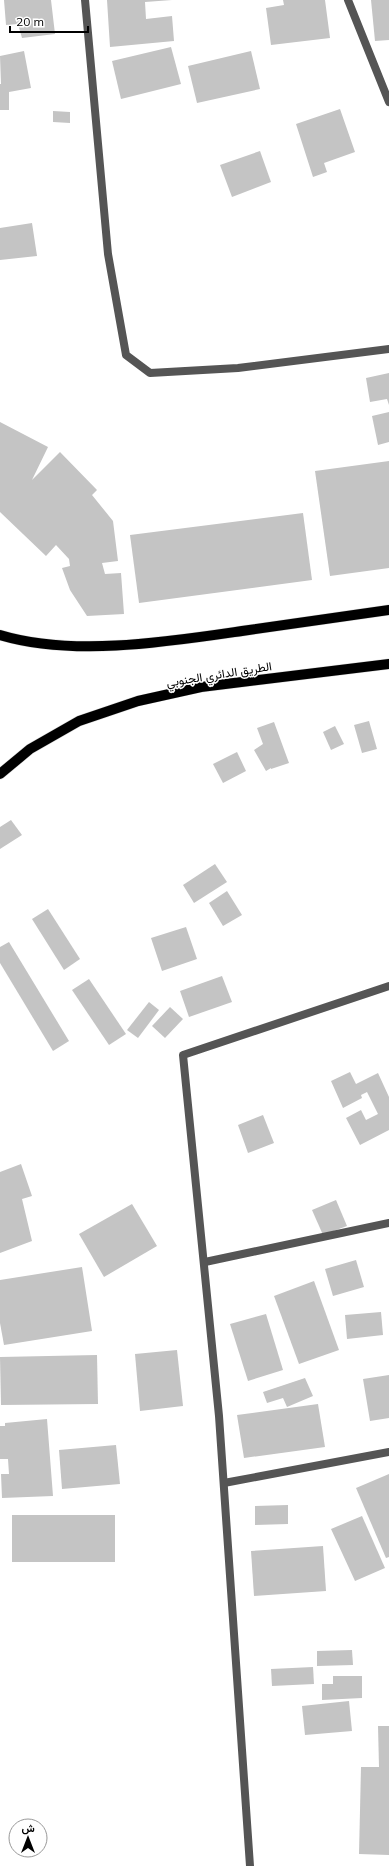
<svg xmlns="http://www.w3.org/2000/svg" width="389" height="1866" font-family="Mulish,Vazirmatn,sans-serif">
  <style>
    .building { fill: #c4c4c4 }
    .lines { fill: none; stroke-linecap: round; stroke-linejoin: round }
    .primary-casing { stroke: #dbdbdb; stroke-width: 11 }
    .street { stroke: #555; stroke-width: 8 }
    .primary { stroke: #000; stroke-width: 10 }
    .labels { text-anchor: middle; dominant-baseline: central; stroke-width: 3; stroke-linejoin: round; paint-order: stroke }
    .street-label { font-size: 12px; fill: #000; stroke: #fff }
  </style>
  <rect width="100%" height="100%" fill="#fff"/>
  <g class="building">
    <path d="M4,0H51L55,34L22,38L18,24L6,25Z"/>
    <path d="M107,0H172L145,2L146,19L172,16L174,41L110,47Z"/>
    <path d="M283,0H325L330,38L271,45L266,8L284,5Z"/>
    <path d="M371,0H389V40L375,41Z"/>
    <path d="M171,47L181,84L121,99L112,61Z"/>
    <path d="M24,51L31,88L9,92V110H0V84H1L0,56Z"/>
    <path d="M251,51L260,89L197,103L188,66Z"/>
    <path d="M340,109L355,152L324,163L327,172L313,177L296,124Z"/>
    <path d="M53,111L70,112V123L53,122Z"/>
    <path d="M260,151L271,182L232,197L220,165Z"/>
    <path d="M32,223L37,256L0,260V228Z"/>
    <path d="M389,373V405L387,399L370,402L366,378Z"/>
    <path d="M389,412V442L378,445L372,416Z"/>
    <path d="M0,422L48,447L32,480L60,452L97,490L92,495L113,521L118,561L102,563L105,574L121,573L124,614L87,616L70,590L62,568L70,566L69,559L56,545L46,556L0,512Z"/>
    <path d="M389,461V568L330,576L315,471Z"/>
    <path d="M303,513L312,580L139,603L130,535Z"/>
    <path d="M369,721L377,749L362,753L354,725Z"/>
    <path d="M274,722L289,763L271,769V768L266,771L254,750L263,744L257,728Z"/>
    <path d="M335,726L344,744L331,750L323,732Z"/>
    <path d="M237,752L246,771L223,783L213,764Z"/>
    <path d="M11,820L22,835L0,849V827Z"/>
    <path d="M215,864L227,882L194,903L183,885Z"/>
    <path d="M227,891L242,915L223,926L209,903Z"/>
    <path d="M48,909L80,959L64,970L32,919Z"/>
    <path d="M186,927L197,959L162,971L151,938Z"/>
    <path d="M9,942L69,1041L53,1051L0,963V947Z"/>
    <path d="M222,976L232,1002L189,1017L180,991Z"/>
    <path d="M89,979L126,1034L109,1045L72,990Z"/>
    <path d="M149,1002L159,1010L138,1038L127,1030Z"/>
    <path d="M170,1007L183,1019L165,1038L152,1026Z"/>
    <path d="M350,1072L356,1084L378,1073L389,1097V1130L360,1145L346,1118L361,1110L366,1120L378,1114L367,1092L361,1095L362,1098L343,1108L331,1081Z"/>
    <path d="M263,1115L274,1143L248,1153L238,1125Z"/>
    <path d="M21,1164L32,1196L22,1199L32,1241L0,1253V1172Z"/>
    <path d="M336,1200L347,1226L323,1235L312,1210Z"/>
    <path d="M132,1204L157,1246L104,1277L79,1234Z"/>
    <path d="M356,1260L364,1287L333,1296L325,1269Z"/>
    <path d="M82,1267L92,1331L4,1345L0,1323V1280Z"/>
    <path d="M314,1281L339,1350L299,1364L274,1296Z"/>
    <path d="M381,1312L383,1335L347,1339L345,1315Z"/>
    <path d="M266,1314L283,1370L248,1381L230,1324Z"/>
    <path d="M177,1350L183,1406L140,1411L135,1354Z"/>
    <path d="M97,1355L98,1404L1,1405L0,1357Z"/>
    <path d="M389,1375V1418L370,1421L363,1379Z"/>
    <path d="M305,1378L313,1396L287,1407L283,1398L267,1403L263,1392Z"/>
    <path d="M318,1404L325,1447L244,1458L237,1415Z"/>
    <path d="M47,1419L53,1496L2,1498L1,1474H9L8,1459H0V1426H5V1423Z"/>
    <path d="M116,1445L120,1484L62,1489L59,1450Z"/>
    <path d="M389,1474V1557L386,1558L356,1488Z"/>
    <path d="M288,1505V1524L255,1525V1506Z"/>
    <rect x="12" y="1515" width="103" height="47"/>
    <path d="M362,1516L385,1568L355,1581L331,1529Z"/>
    <path d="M323,1546L326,1591L254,1596L251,1551Z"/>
    <path d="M352,1650L353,1665L317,1666V1651Z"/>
    <path d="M313,1667L314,1684L272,1686L271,1669Z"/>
    <path d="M333,1676H362V1698L322,1700V1684H333Z"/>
    <path d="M349,1701L352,1731L305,1735L302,1706Z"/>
    <path d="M378,1726H389V1767H379Z"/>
    <path d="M361,1767H389V1855L359,1854Z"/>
  </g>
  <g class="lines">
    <g class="primary-casing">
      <g id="primary">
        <path d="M0,635C73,657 167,642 242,631C291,624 340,617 389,610"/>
        <path d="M0,774L30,749L79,721L138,701L201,687L389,664"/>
      </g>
    </g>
    <g class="street">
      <path d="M85,0L108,254L126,355L150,373L238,368L389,349"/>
      <path d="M348,0L389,102"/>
      <path d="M205,1262L389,1223"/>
      <path d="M224,1483L389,1452"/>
      <path d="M250,1866L219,1416L183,1055L389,986"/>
    </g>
    <use href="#primary" class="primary"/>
  </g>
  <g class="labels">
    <g class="street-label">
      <text transform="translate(219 674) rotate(-9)">الطريق الدائري الجنوبي</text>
    </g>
  </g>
  <g transform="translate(28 1838)"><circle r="19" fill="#ffffff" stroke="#999999"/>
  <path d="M0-3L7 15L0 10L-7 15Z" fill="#000000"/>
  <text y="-6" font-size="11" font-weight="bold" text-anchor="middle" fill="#000000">ش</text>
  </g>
  <path d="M10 26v6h78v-6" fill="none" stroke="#000000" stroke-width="2"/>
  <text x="16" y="26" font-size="12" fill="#000000" stroke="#ffffff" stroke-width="3" paint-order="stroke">20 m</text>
</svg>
